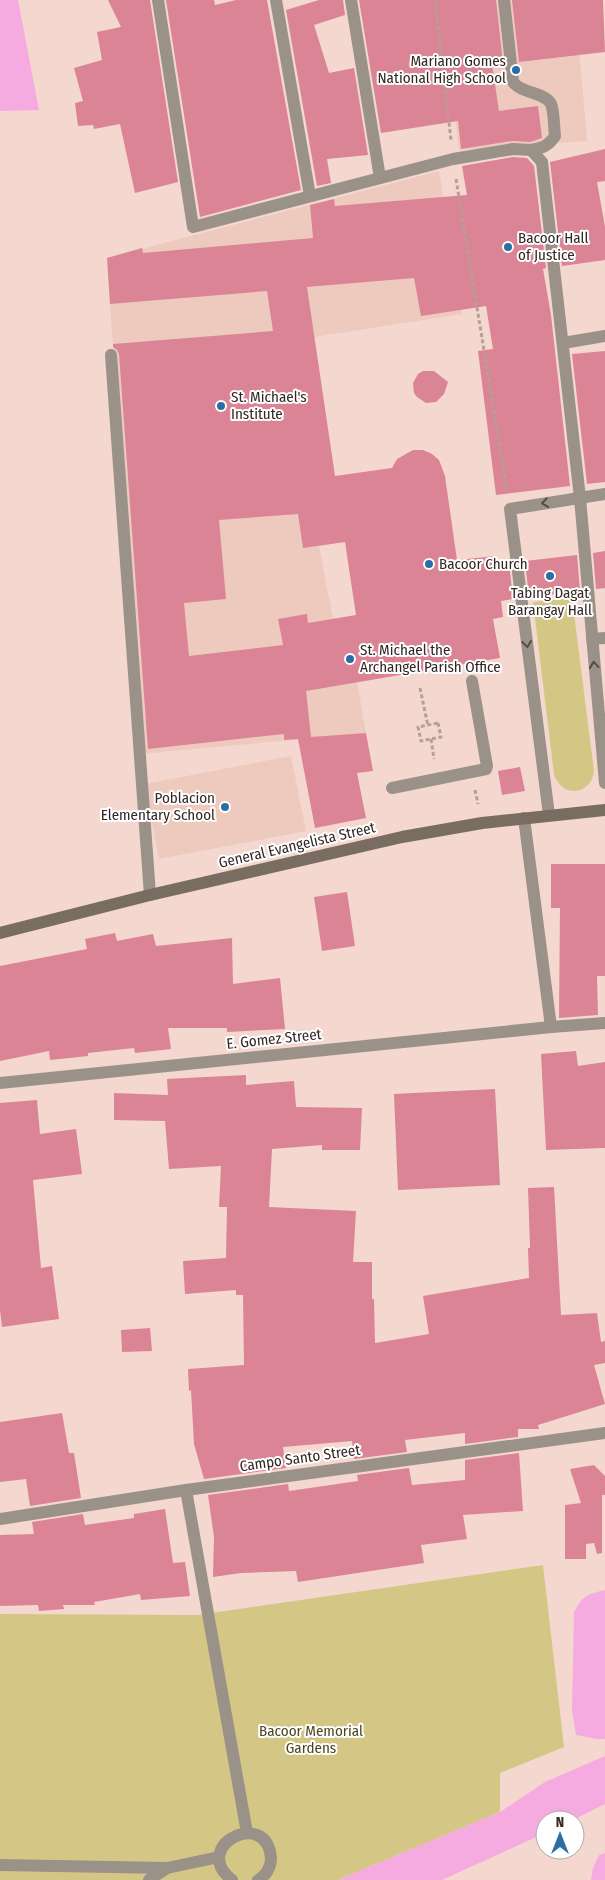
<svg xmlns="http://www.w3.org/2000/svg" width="605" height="1880" font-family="'Fira Sans Condensed',sans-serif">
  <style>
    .built { fill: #eec9be }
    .green { fill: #d4c785 }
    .water { fill: #f5abe0 }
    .building { fill: #db8495; fill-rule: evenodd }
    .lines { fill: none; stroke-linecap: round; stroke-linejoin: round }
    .path { stroke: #b79f98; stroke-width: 3; stroke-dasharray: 4 2.5; stroke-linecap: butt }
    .service { stroke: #9a9289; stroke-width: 12 }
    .minor { stroke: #9a9289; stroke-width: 12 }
    .secondary { stroke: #796d61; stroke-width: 12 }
    .oneway { stroke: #564c47 }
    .poi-dot { fill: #2b6ea4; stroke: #fff; stroke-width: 2 }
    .labels { text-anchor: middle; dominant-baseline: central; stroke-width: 4; stroke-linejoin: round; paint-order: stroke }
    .poi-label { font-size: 15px; fill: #322724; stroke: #fff; text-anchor: start }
    .street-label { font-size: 15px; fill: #322724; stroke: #fff }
    .park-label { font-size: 15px; fill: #4c4520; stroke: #fff }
  </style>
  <rect width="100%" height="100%" fill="#f4d7ce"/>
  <g class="built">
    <path d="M442,0H575L587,141L459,150Z"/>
    <path d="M439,171L462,314L314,337L345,542L319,546L333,619L308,623L307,615L279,620L291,693L357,682L366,733L141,754L107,258Z"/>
    <path d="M291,756L306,831L159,859L145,784Z"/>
  </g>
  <g class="green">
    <path d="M572,598L594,771C591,796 561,798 554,774L533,602Z"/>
    <path d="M543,1565L564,1747L500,1773V1812L338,1880H0V1614L197,1615Z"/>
  </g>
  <g class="water">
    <path d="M0,0H18L39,110L0,111Z"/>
    <path d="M605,1590V1739H596L576,1735L572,1710L574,1612C582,1596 587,1594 605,1590Z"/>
    <path d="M605,1756V1804L573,1820H545V1833L442,1880H338L500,1812L545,1782Z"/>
    <path d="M605,1853V1880H591L593,1868L599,1855Z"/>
  </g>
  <g class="building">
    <path d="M108,0H150L178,182L135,193L120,124L94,129L93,125L78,126L75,103L83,101L74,68L102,60L97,32L121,27Z"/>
    <path d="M166,0H214L215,5L236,0H267L301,190L200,217Z"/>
    <path d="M319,0H343L345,15L314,25L329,73L354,68L368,155L327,159L331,183L317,186L286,10Z"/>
    <path d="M359,0H496L503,63L492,65L499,111L538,106L542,138L530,142L512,141L461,149L458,121L381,133Z"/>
    <path d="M512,0H603L605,52L519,62Z"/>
    <path d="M605,149V181L597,182L605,227V260L562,266L550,162Z"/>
    <path d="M513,157L527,158L534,166L546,268L543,269L551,315L570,486L496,495L478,351L493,349L486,306L421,316L414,278L307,287L335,476L392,468L397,459L413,450H423L432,454L439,460L445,476L457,560L496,556L497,565L509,563L513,599L501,601L503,617L493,619L500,658L306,691L311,737L366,733L373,771L357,773L366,818L315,828L298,739L284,740V734L148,749L119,354L117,350L113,347V344L273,331L267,291L110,304L107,258L142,248L143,253L313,238L310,205L334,199L335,206L467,195L462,166ZM298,514L303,548L345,542L356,615L308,623L307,614L278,619L283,645L189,656L184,603L226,599L219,520Z"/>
    <path d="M605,351V482L587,484L572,354Z"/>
    <path d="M423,371H434L448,382L444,394L436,402L426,403L417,397L414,393L413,383L418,374Z"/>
    <path d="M605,551V588L596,589L593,553Z"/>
    <path d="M577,555L580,591L529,597L525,561Z"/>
    <path d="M520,767L525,791L502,795L498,771Z"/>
    <path d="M551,864H605V976H597L598,1015L559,1018L560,908H551Z"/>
    <path d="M347,892L355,946L322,951L314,897Z"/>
    <path d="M115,933L117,941L153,934L156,946L232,938L233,984L280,978L285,1029L227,1032V1028H168L171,1049L135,1053L134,1048L88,1053V1056L50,1060L49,1051L0,1061V966L87,949L85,939Z"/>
    <path d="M576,1051L578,1066L605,1062V1148L546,1150L541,1054Z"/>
    <path d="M246,1075V1085L294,1081L296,1107L362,1108L360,1150H322V1145L272,1149L269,1207L356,1211L353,1262H372V1299H374L375,1343L429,1334L423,1296L529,1278L528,1248H530L528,1188L554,1187L561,1315L597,1313L601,1342L605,1341V1363L594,1365L605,1404L538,1425L539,1429H518V1437L465,1444V1433L405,1440L407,1452L354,1459L352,1441L283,1447L286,1468L204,1479L194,1444L191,1390L189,1391L188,1369L244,1365L243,1295H236V1290L185,1294L183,1261L226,1258L227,1207H219L221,1166L169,1169L165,1121L114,1120V1093L168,1095L167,1079Z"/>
    <path d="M495,1089L500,1185L398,1190L394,1094Z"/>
    <path d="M37,1100L40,1134L76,1129L82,1174L33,1180L41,1268L52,1266L59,1319L2,1327L0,1310V1103Z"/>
    <path d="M150,1328L152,1351L122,1352L121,1330Z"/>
    <path d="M62,1413L69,1453H74L81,1498L30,1506L26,1479L0,1482V1422Z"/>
    <path d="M519,1453L523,1511L463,1515L467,1539L421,1545L424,1563L298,1582L296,1571L241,1573L213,1577L214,1537L208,1495L288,1484L289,1491L358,1481L357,1475L409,1468L412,1485L465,1480V1460Z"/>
    <path d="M594,1465L605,1476V1495H602V1553L597,1554L594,1543L586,1544V1559H565V1505L581,1503L570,1469Z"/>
    <path d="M165,1509L173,1563L185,1562L190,1596L141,1600L140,1594L94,1602L95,1605H63L64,1609L39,1611L38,1605L0,1606V1535L34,1534L32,1522L83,1514L85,1525L134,1518V1514Z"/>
  </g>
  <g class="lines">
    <g class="path">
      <path d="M435,0L451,140"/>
      <path d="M456,179L507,491"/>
      <path d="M420,688L428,726"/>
      <path d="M438,723L441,737L421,741L418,727Z"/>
      <path d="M431,739L434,759"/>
      <path d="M475,790L478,804"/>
    </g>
    <g class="service">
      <path d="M504,0L513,82C522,94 545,92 551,104C554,110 554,128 555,136C548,146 543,148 531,150"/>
      <path d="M111,355L150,895"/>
      <path d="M392,788L486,769L487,766L472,681"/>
      <path d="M186,1490L247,1833"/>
      <path d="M0,1865L167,1868L219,1857"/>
      <path d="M149,1880L167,1868"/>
      <path d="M232,1880C189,1846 267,1807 271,1858C271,1867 266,1876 258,1880"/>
    </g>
    <g class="minor">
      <path d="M158,0L193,227L453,159L513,149L531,150L542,162L580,498L605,783"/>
      <path d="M276,0L310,196"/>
      <path d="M351,0L380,178"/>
      <path d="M563,343L605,336"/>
      <path d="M592,639L605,638"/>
      <path d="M549,815L510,509L605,494"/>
      <path d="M524,818L551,1027"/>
      <path d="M0,1083L551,1027L605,1023"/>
      <path d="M0,1519L186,1490L605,1433"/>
    </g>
    <path class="secondary" d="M0,933L150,895L402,837L482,823L605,810"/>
  </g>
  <defs><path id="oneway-chevron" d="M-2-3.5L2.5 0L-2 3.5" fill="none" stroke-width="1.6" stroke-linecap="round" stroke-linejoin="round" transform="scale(1.25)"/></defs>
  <g class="oneway">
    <use href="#oneway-chevron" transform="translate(545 503) rotate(171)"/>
    <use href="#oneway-chevron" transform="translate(527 644) rotate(83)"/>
    <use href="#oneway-chevron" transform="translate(594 665) rotate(-95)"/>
  </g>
  <g class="poi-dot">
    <circle cx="516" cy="70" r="5"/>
    <circle cx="508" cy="247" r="5"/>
    <circle cx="221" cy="406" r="5"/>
    <circle cx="429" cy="564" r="5"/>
    <circle cx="550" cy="576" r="5"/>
    <circle cx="350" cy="659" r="5"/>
    <circle cx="225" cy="807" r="5"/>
  </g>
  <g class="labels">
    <g class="poi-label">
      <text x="506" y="61" text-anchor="end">Mariano Gomes<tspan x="506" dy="17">National High School</tspan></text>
      <text x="518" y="238">Bacoor Hall<tspan x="518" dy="17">of Justice</tspan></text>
      <text x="231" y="397">St. Michael's<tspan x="231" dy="17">Institute</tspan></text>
      <text x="439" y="564">Bacoor Church</text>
      <text x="550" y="593" text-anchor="middle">Tabing Dagat<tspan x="550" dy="17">Barangay Hall</tspan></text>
      <text x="360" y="650">St. Michael the<tspan x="360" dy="17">Archangel Parish Office</tspan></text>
      <text x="215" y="798" text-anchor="end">Poblacion<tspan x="215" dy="17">Elementary School</tspan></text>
    </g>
    <g class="street-label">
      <text transform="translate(297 845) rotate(-13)">General Evangelista Street</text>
      <text transform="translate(274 1039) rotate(-6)">E. Gomez Street</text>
      <text transform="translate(300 1458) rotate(-8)">Campo Santo Street</text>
    </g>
    <g class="park-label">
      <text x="311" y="1731">Bacoor Memorial<tspan x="311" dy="17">Gardens</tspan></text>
    </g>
  </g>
  <g transform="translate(560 1835)"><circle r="24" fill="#ffffff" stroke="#ada9a7"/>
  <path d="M0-4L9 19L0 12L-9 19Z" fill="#2b6ea4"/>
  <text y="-8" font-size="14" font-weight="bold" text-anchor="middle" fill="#322724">N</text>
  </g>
</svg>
